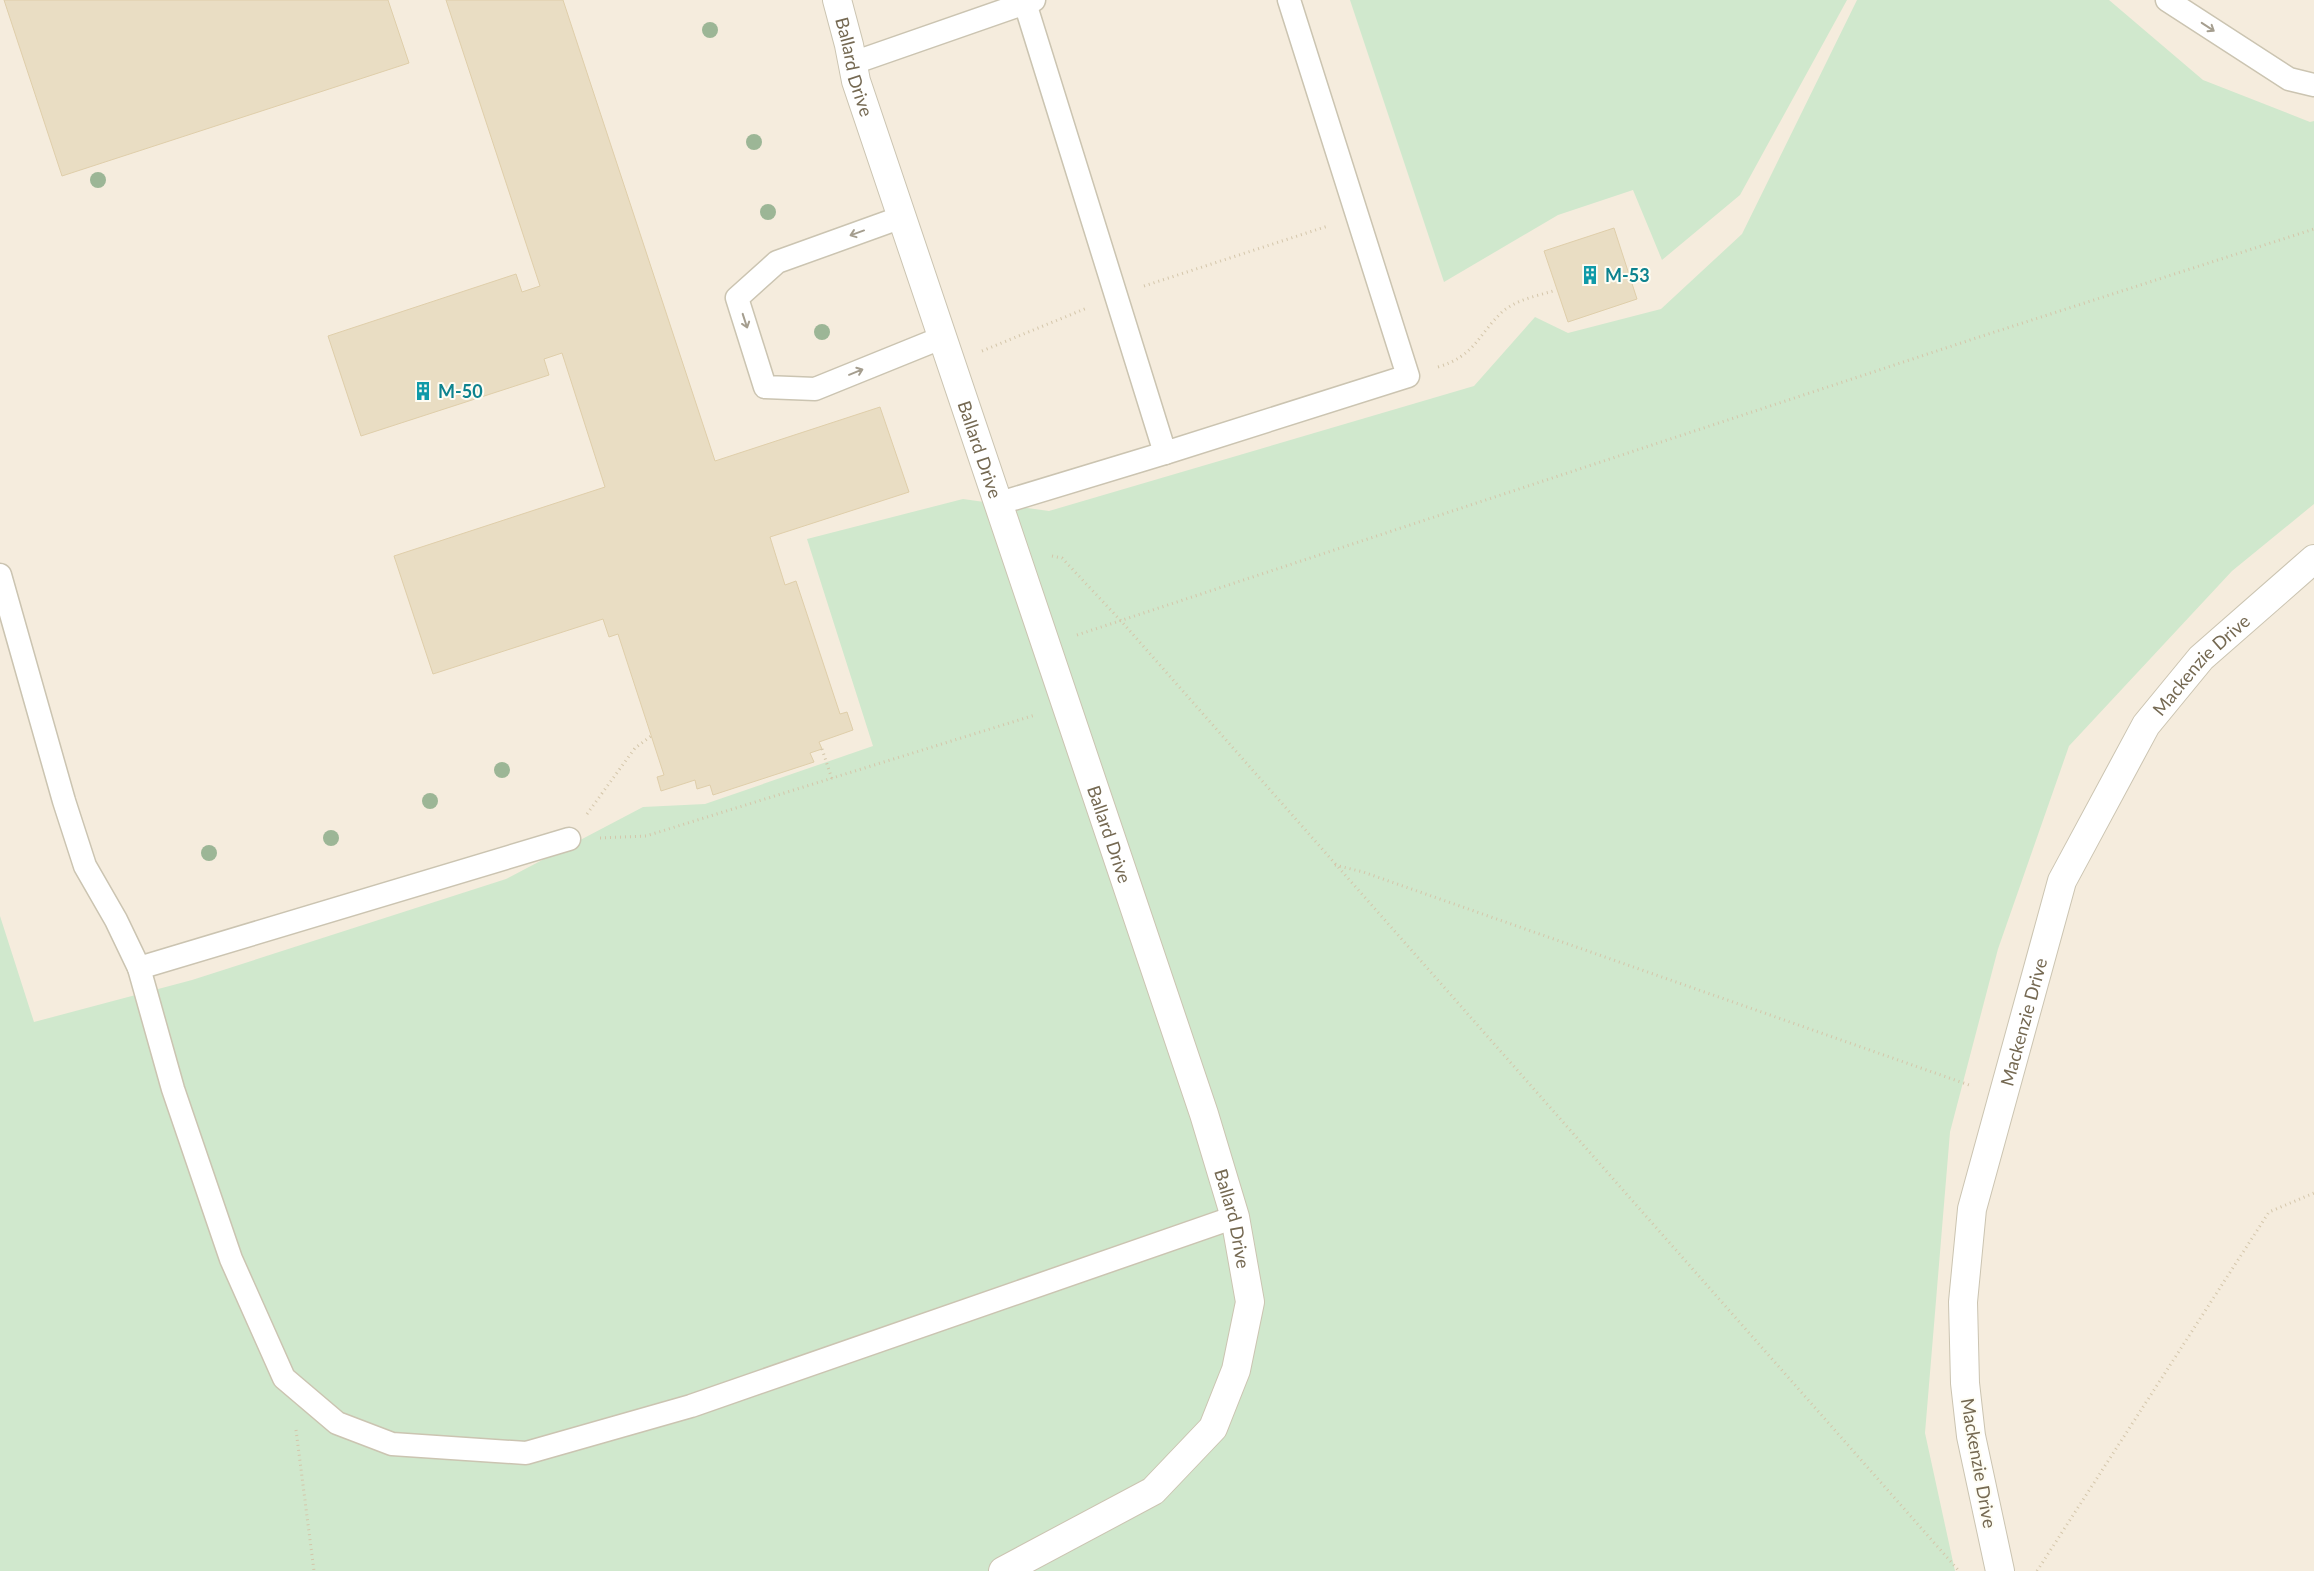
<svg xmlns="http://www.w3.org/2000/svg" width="2314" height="1571" font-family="Lato,sans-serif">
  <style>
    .commercial { fill: #f5ecdd }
    .green { fill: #d0e8cd }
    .building { fill: #e9ddc3; stroke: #dfceaa }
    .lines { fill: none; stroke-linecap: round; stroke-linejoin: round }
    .lane-casing { stroke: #cbc4b1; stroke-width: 25 }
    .street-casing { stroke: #cbc4b1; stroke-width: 30 }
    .path { stroke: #d4c6aa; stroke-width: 3; stroke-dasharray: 1 4; stroke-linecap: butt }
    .lane { stroke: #fff; stroke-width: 22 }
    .street { stroke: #fff; stroke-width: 28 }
    .tree { fill: #9cb696 }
    .oneway { stroke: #a59e8f }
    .labels { text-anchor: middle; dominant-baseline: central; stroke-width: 4; stroke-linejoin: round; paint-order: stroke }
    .street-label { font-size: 18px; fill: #756952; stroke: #fefdf4 }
    .culture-label { font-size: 18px; font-weight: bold; fill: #0d838f; stroke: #fefdf4; text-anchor: start }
  </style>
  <rect width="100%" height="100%" fill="#fbfaee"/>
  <rect class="commercial" x="0" y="0" width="2314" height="1571"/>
  <g class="green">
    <path d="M1350,0H1847L1740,195L1662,260L1633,190L1558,215L1444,282Z"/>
    <path d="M1857,0H2109L2203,80L2310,122L2314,121V504L2232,571L2069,746L1998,949L1950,1132L1925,1433L1955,1571H0V916L34,1022L192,980L506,879L643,807L705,804L873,746L807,539L963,499L1049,511L1474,386L1535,317L1568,333L1661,309L1742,234Z"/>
  </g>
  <g class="building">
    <path d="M4,0H388L409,63L62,176Z"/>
    <path d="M446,0H563L715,461L880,407L909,492L770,537L785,585L796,581L840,714L847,712L853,730L819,742L822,749L810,753L814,762L713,795L710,785L697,789L695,780L661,791L657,777L664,775L618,634L609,637L603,619L433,674L394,556L605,487L562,353L544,359L549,375L361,436L328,336L516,274L522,292L540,286Z"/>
    <path d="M1614,228L1637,299L1568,322L1544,251Z"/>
  </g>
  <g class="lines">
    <g class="lane-casing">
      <g id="lane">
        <path d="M2167,0L2289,79L2314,85"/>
        <path d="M1025,3L1165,453L1408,376L1289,0"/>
        <path d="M853,63L1034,0"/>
        <path d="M902,217L777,262L737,298L765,387L815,389L941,338"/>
        <path d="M1000,503L1165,453"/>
        <path d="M0,575L64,801L85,866L116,920L139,968L173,1089L231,1259L284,1378L337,1423L392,1444L526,1453L691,1406L1235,1217"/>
        <path d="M139,968L569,839"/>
      </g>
    </g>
    <g class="street-casing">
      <g id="street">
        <path id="s1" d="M837,0L849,45L856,81L1204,1114L1235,1217L1250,1302L1236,1370L1213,1428L1153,1491L1003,1571"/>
        <path id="s2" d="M2000,1571L1971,1436L1965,1383L1963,1302L1972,1209L2062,881L2146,725L2201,658L2314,559"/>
      </g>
    </g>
    <g class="path">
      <path d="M1144,286L1328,226"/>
      <path d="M982,351L1087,308"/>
      <path d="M1438,367C1475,356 1478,335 1502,312C1516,300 1536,296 1553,291"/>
      <path d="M1052,556L1062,558L1121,621L1959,1571"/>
      <path d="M1077,635L1973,339L2314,229"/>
      <path d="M822,749L832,779"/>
      <path d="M587,814L635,748L651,736"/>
      <path d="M600,838L646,836L1035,715"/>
      <path d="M1335,865L1363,872L1972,1086"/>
      <path d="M296,1430L314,1571"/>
      <path d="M2037,1571L2269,1212L2314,1193"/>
    </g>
    <use href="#lane" class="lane"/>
    <use href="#street" class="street"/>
  </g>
  <g class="tree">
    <circle cx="710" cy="30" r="8"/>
    <circle cx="754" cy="142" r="8"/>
    <circle cx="98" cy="180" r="8"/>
    <circle cx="768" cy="212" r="8"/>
    <circle cx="822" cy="332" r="8"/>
    <circle cx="502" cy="770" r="8"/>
    <circle cx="430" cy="801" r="8"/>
    <circle cx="331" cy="838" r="8"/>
    <circle cx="209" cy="853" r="8"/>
  </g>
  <defs><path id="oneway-shaft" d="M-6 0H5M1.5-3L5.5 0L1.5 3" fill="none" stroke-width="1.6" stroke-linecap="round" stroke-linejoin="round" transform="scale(1.25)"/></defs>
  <g class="oneway">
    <use href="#oneway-shaft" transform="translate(2208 27) rotate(33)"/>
    <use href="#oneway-shaft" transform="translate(857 233) rotate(160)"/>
    <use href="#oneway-shaft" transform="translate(745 321) rotate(72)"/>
    <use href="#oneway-shaft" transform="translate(856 372) rotate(-22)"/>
  </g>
  <defs>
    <g id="building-bare" transform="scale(1.5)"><path d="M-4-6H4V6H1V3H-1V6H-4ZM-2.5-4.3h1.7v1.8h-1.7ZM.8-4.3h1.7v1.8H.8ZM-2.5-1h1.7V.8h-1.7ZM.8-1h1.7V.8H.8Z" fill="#0f9aa8" stroke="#fefdf4" stroke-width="2.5" paint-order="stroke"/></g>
  </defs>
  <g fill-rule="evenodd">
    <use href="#building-bare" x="1590" y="275"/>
    <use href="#building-bare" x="423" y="391"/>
  </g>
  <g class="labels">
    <g class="street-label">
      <text stroke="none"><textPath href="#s1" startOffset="69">Ballard Drive</textPath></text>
      <text stroke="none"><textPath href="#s1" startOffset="472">Ballard Drive</textPath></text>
      <text stroke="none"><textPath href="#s2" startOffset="965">Mackenzie Drive</textPath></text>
      <text stroke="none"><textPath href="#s1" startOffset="878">Ballard Drive</textPath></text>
      <text stroke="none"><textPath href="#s2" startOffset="560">Mackenzie Drive</textPath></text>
      <text stroke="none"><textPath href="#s1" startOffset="1282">Ballard Drive</textPath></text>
      <text transform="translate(1979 1463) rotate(80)">Mackenzie Drive</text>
    </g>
    <g class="culture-label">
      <text x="1605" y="275">M-53</text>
      <text x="438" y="391">M-50</text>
    </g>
  </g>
</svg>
